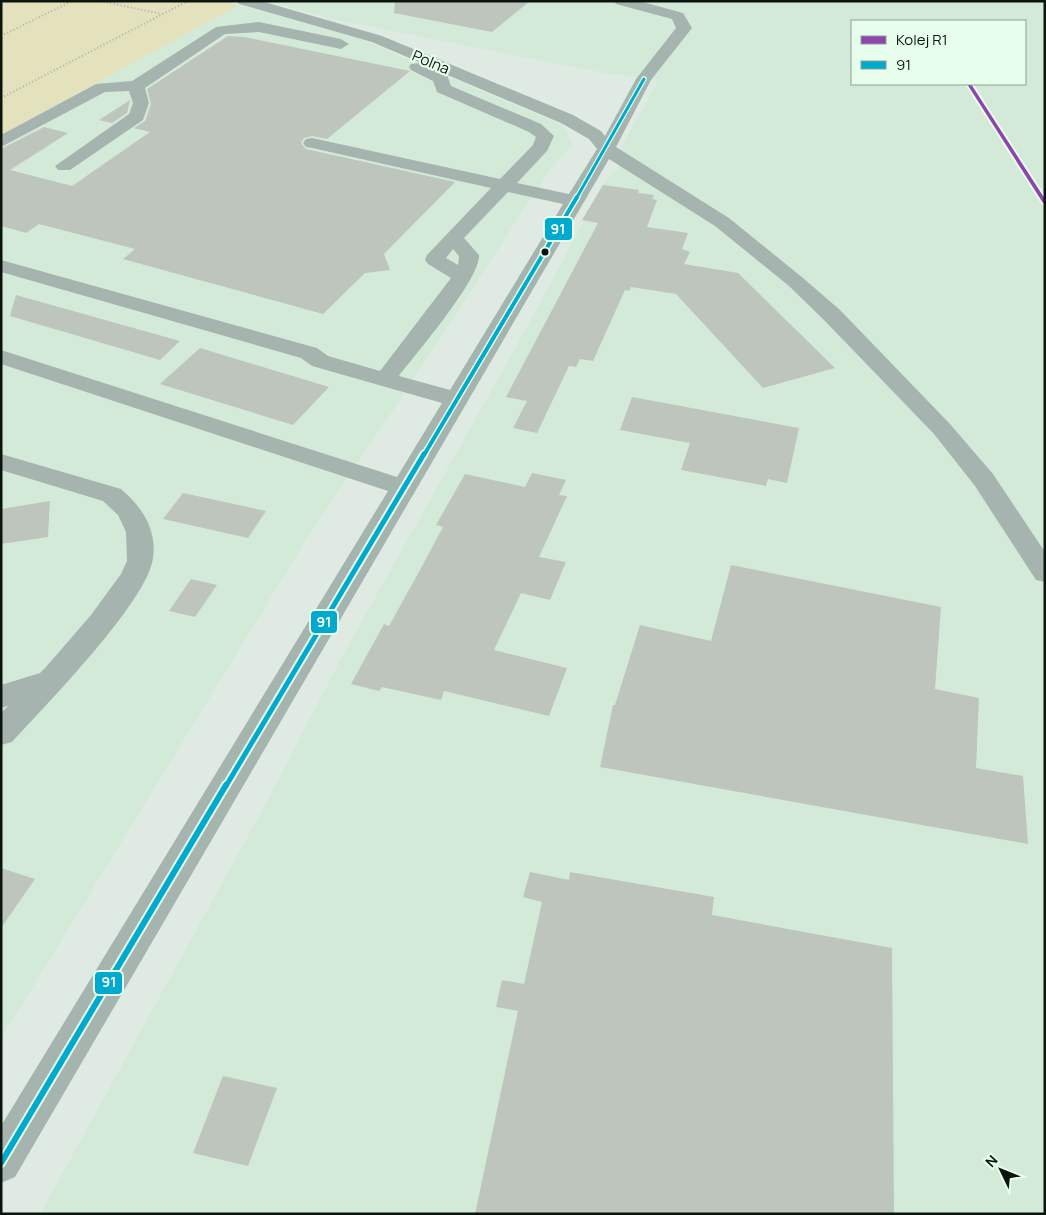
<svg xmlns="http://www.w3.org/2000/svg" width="1046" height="1215" font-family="Manrope,sans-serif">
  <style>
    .built { fill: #d4ead9; fill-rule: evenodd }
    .green { fill: #e4e1bd }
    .building { fill: #bec5bc }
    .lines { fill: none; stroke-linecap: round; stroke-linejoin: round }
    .path { stroke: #a6b1ac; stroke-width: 2; stroke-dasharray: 1 2.5; stroke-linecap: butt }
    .minor { fill: #a6b4b0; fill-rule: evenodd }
    .bus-1-far3-casing { stroke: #e6feeb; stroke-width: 5.5 }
    .bus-1-far2-casing { stroke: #e6feeb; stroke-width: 7 }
    .bus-1-far1-casing { stroke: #e6feeb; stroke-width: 9 }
    .bus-1-casing { stroke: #e6feeb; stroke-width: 10 }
    .bus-1-far3 { stroke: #00a9ce; stroke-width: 3 }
    .bus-1-far2 { stroke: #00a9ce; stroke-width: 4 }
    .bus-1-far1 { stroke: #00a9ce; stroke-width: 5 }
    .bus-1 { stroke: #00a9ce; stroke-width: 6 }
    .rail-1-casing { stroke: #e6feeb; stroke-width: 4 }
    .rail-1 { fill: #8e44ad; fill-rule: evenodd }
    .bus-dot { fill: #0c140e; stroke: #e6feeb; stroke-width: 2 }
    .labels { text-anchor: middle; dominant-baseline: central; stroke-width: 4.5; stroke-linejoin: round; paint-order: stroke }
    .far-street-label { font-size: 15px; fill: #0c140e; stroke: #e6feeb }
    .line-badge { stroke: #e6feeb; stroke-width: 2 }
    .badge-label { font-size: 14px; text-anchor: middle; font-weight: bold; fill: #fff }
  </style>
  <rect width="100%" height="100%" fill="#dfebe2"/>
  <g class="built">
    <path d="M267,1H1045V1214H40L266,803L345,651L517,345L609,175L618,170L619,150L658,82L621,74L619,76L327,18ZM852,21H1025V84H852Z"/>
    <path d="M239,5L361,39L562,125L573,144L542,179L543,180L401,399L316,524L1,1039V135Z"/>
  </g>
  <path class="green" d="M1,1H223L239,5L1,135Z"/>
  <g class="building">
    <path d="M395,1H530L492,32L394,13Z"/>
    <path d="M228,36L244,37L410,71L327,139L312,136L304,138L301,143L306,149L455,182L384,254L390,270L365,273L323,314L123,259L135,249L39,224L26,233L1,226V149L44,127L68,133L10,170L72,186L150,132L134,128L145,121L151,104L147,89Z"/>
    <path d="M130,100L127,113L112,123L99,120Z"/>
    <path d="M603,185L639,190L638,193L654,195L652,199L657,200L647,227L688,233L682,249L690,252L684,264L738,273L835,368L763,388L676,294L631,287L629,291L625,290L593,361L580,359L576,367L569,366L537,433L513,428L527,401L506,397L598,223L582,220Z"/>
    <path d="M16,295L180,341L160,360L10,316Z"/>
    <path d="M200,348L329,387L293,425L160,384Z"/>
    <path d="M632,397L799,428L787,483L768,479L766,486L681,470L690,443L620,430Z"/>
    <path d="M532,473L566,480L559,495L567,496L539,557L566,562L550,600L521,593L494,650L567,668L549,716L444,691L441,700L382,687L379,691L351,684L384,624L389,626L420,570L443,527L436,525L465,474L525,487Z"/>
    <path d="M183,493L266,511L248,538L163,519Z"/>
    <path d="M50,501L48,537L1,544V509Z"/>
    <path d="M731,565L941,607L935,689L979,698L976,768L1023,776L1028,844L600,767L613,705H615L640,625L711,641Z"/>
    <path d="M191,579L217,585L195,617L169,611Z"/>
    <path d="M1,868L35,879L1,928Z"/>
    <path d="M530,872L569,880L570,872L714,897L712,915L892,948L894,1214H475L518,1011L496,1007L502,980L524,984L542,902L523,897Z"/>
    <path d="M223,1076L277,1088L248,1166L193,1153Z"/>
  </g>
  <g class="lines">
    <g class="path">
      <path d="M100,1L162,14"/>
      <path d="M1,36L72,1"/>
      <path d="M1,98L188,1"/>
    </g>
    <g class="minor">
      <path d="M237,1H261L382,36L573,115L601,131L605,136L636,79L676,28L672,19L616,4L614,1H639L683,13L692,28L651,80L616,147L729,218L803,278L840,310L950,424L993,474L1045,552V582L1036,580L975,486L934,434L824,320L789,286L715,226L609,159L15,1177L1,1183V1126L388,491L1,364V350L397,477L442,403L312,366L301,358L1,272V260L317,348L328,356L380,371L451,278L428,264L425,260L427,255L491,188L312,148L306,147L303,143L306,139L312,138L500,179L533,145L536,137L529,132L437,92L433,81L411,70L409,67L411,64L421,63L372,42L239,4ZM431,68L561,123L589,139L597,149L569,194L517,183L547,151L554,136L541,124L451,86L447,75ZM508,192L563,204L450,390L399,376C416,354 481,278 479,255L464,238ZM453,249L459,256L458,265L446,258Z"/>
      <path d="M259,22L341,39L349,44L341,49L259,32L225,34L145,88L149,103L143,120L70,170H58L55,166L129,114L133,103L129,91L105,92L1,147V135L96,84L132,81L216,27Z"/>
      <path d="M1,454L121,489C142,507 157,529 153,558C148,601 44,707 12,742L1,745V713L8,706L1,708V685L40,673L46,667L91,615L121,574L127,561L126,532L118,515L103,501L1,470Z"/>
    </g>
    <g class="bus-1-far3-casing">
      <path id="bus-1-far3" d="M576,199L644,79"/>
    </g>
    <g class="bus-1-far2-casing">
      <path id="bus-1-far2" d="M424,455L577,197"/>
    </g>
    <g class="bus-1-far1-casing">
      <path id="bus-1-far1" d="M226,786L424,454"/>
    </g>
    <g class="bus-1-casing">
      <path id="bus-1" d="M1,1163L226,785"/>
    </g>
    <use href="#bus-1-far3" class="bus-1-far3"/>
    <use href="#bus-1-far2" class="bus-1-far2"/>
    <use href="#bus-1-far1" class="bus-1-far1"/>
    <use href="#bus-1" class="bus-1"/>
    <g class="rail-1-casing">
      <path id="rail-1" d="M967,84H971L1045,199V204L1043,203Z"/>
    </g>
    <use href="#rail-1" class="rail-1"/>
  </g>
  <circle class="bus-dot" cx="545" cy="252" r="4.5"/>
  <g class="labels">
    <g class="far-street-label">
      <text transform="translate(431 62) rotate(23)">Polna</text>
    </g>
  </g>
  <g class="line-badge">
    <rect x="544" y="217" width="29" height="24" rx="5" fill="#00a9ce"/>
    <rect x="310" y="610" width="28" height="24" rx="5" fill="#00a9ce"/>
    <rect x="94" y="971" width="29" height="24" rx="5" fill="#00a9ce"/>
  </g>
  <g class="badge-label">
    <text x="558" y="234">91</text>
    <text x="324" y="627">91</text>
    <text x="109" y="987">91</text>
  </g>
  <rect width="1046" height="1215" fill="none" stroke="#0c140e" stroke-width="5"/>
  <rect x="851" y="20" width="175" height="65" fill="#e6feeb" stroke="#8fa093"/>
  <rect x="861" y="36" width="25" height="8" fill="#8e44ad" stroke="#8fa093"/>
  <text x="896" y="45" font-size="15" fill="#0c140e">Kolej R1</text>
  <rect x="861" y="61" width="25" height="8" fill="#00a9ce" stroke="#8fa093"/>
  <text x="896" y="70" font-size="15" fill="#0c140e">91</text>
  <g transform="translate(1001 1170) rotate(313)" stroke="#e6feeb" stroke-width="4" paint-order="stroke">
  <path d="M0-4L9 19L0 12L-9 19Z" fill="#0c140e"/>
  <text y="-8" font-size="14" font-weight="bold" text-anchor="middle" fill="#0c140e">N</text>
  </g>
</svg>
